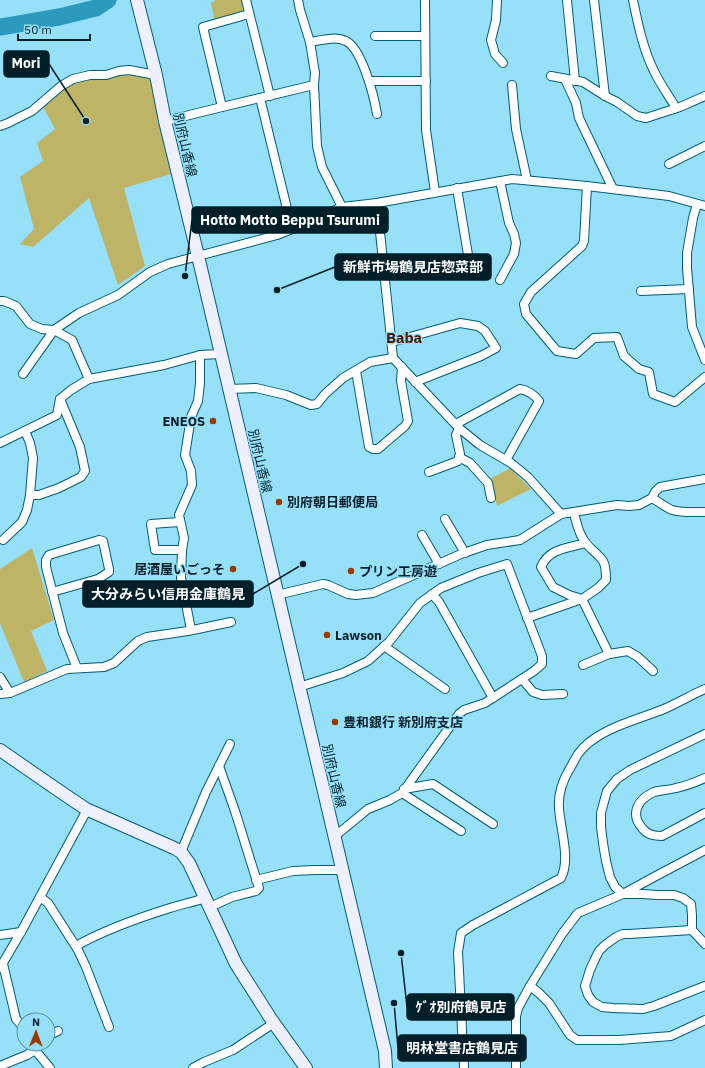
<svg xmlns="http://www.w3.org/2000/svg" width="705" height="1068" font-family="'IBM Plex Sans','Noto Sans JP',sans-serif">
  <style>
    .green { fill: #bdb466 }
    .lines { fill: none; stroke-linecap: round; stroke-linejoin: round }
    .river { stroke: #2b9abc; stroke-width: 17 }
    .street-casing { stroke: #025d74; stroke-width: 10 }
    .secondary-casing { stroke: #025d74; stroke-width: 14 }
    .street { stroke: #fff; stroke-width: 8 }
    .secondary { stroke: #eff0fe; stroke-width: 12 }
    .poi-dot { fill: #9b3800; stroke: #96e0fa; stroke-width: 1.5 }
    .labels { text-anchor: middle; dominant-baseline: central; stroke-width: 3; stroke-linejoin: round; paint-order: stroke }
    .street-label { font-size: 13px; fill: #001f28; stroke: #96e0fa }
    .poi-label { font-size: 13px; font-weight: bold; fill: #001f28; stroke: #96e0fa; text-anchor: start }
    .quarter-label { font-size: 15px; font-weight: bold; fill: #491903; stroke: #96e0fa }
    .leader { fill: none; stroke: #001f28; stroke-width: 1.5 }
    .callout-dot { fill: #001f28; stroke: #96e0fa; stroke-width: 1.5 }
    .callout { fill: #001f28; stroke: #001f28; stroke-width: 1.5 }
    .callout-label { font-size: 14px; text-anchor: middle; font-weight: bold; fill: #fff }
  </style>
  <rect width="100%" height="100%" fill="#96e0fa"/>
  <g class="green">
    <path d="M216,0H245L248,14L215,22L211,3Z"/>
    <path d="M125,71L150,77L171,174L124,188L145,266L118,285L89,198L33,247L20,244L34,229L20,177L43,161L37,143L55,129L41,103L78,77Z"/>
    <path d="M510,468L531,489L497,506L490,479Z"/>
    <path d="M32,548L54,620L31,631L47,671L24,682L0,623V569Z"/>
  </g>
  <g class="lines">
    <path class="river" d="M0,27L59,17L96,8L108,0"/>
    <g class="street-casing">
      <g id="street">
        <path d="M246,0L270,96"/>
        <path d="M298,0L300,10L310,42L315,73L314,85L317,146L322,167L342,207"/>
        <path d="M425,0L426,130L435,192"/>
        <path d="M497,0L496,20L491,40L495,54L503,63"/>
        <path d="M567,0L575,81"/>
        <path d="M594,0L605,96"/>
        <path d="M633,0C638,24 643,49 654,71C660,84 669,96 676,108"/>
        <path d="M375,36H425"/>
        <path d="M310,42C322,40 335,36 346,41C362,49 374,96 377,114"/>
        <path d="M551,76L583,82L605,96L617,102L637,116L646,118L680,107L705,96"/>
        <path d="M565,79L576,103L579,118L613,189"/>
        <path d="M369,81H426"/>
        <path d="M512,85L516,129L527,180"/>
        <path d="M260,98L292,229"/>
        <path d="M222,107L203,27L249,14"/>
        <path d="M165,121L222,107L314,85"/>
        <path d="M0,126L8,123L32,111L61,86L73,79L90,75H106L119,71L129,70L156,75"/>
        <path d="M669,164L705,146"/>
        <path d="M500,181L509,223L514,234L516,243L514,254L500,280"/>
        <path d="M587,186L584,241L582,246L531,292L524,304L526,314L557,351L576,354L594,338L617,337L624,356L639,369L649,372L653,394L675,402L705,377"/>
        <path d="M457,188L470,267"/>
        <path d="M377,203L393,358L459,428L480,445L511,463L528,477L561,514"/>
        <path d="M697,204L693,218L687,253V268L692,327L705,360"/>
        <path d="M641,291L689,289"/>
        <path d="M0,301H4L16,306L30,324L42,329L54,330L72,340L89,379"/>
        <path d="M392,342L460,323L478,326L485,331L496,348L481,356L415,382"/>
        <path d="M356,371L369,447L373,449H378L405,426L408,421L401,381L402,367"/>
        <path d="M23,374L54,330L79,313L118,295L150,272L168,264L277,235L292,229L342,207L377,203L512,179L587,186L669,196L705,206"/>
        <path d="M229,389L256,388L286,395L311,405L317,404L325,394L343,378L370,362L393,358"/>
        <path d="M456,424L520,389C527,390 535,395 539,401L506,460"/>
        <path d="M0,443L57,415L60,399L71,390L89,379L164,365L200,355L221,354"/>
        <path d="M459,457L470,463L488,483L491,498"/>
        <path d="M429,472L458,461L460,454L456,435L459,428"/>
        <path d="M30,495H39L59,488L81,477L85,471L80,447L60,399"/>
        <path d="M652,498L655,492L660,487L705,479"/>
        <path d="M574,513C576,521 578,530 582,537C587,548 597,552 603,561C606,566 606,574 606,580L598,588L582,599L569,595L553,587L541,567C549,548 568,548 586,543"/>
        <path d="M445,519L465,553"/>
        <path d="M180,522L151,524L155,550H182"/>
        <path d="M422,535L439,564"/>
        <path d="M3,540L22,522L27,510L30,495L33,458L30,443L25,431"/>
        <path d="M52,592L98,579L109,572V569L103,541L99,540L49,555L46,560V567L63,633L77,668"/>
        <path d="M432,594L439,602L493,698"/>
        <path d="M277,595L323,584L328,585L348,594L356,595L373,593L461,554L487,545L520,540L561,514L617,505L629,506L639,505L652,498C659,502 665,507 672,510C682,513 694,512 705,512"/>
        <path d="M527,618L582,599L609,654L628,651L638,657L653,671"/>
        <path d="M191,630L181,578L182,550L184,538L179,515L192,485L191,471L185,455L191,417L198,401L200,383V355"/>
        <path d="M384,646L445,689"/>
        <path d="M583,665L609,654"/>
        <path d="M0,677L10,693"/>
        <path d="M522,679L533,692L542,695L563,694"/>
        <path d="M299,687L343,673L368,661L389,642L420,603L441,588L478,573L507,564L542,656V664L534,671L485,703L464,710L459,714L402,793L390,800L368,809L334,837"/>
        <path d="M0,694L10,693L67,669L104,667L114,663L138,641L147,637L188,631L231,622"/>
        <path d="M705,734L630,770L617,779L607,791L605,798L601,813V827L603,843L606,861L610,877L615,887L623,894H643L657,895H674L683,898L691,904L692,915V930L705,944"/>
        <path d="M705,778C696,782 686,786 676,788C669,790 661,790 654,792C638,799 629,814 643,829C648,835 654,836 662,836L705,813"/>
        <path d="M404,789L433,784L493,824"/>
        <path d="M402,793L461,831"/>
        <path d="M181,852L206,792L230,744"/>
        <path d="M256,880L293,871L315,870H342"/>
        <path d="M40,897L48,903L78,950L86,967L109,1027"/>
        <path d="M210,907L232,897L256,891L259,888L235,811L219,766"/>
        <path d="M692,930L629,934H623L616,937L605,945L599,951L595,959L590,970L585,986L588,995L593,1002L602,1007L613,1008L643,1009L654,1006L705,986"/>
        <path d="M0,935L21,932"/>
        <path d="M76,946C106,929 138,918 170,908C182,904 194,902 205,898"/>
        <path d="M3,964L16,1019L24,1028"/>
        <path d="M0,968L21,932L87,810"/>
        <path d="M530,986L539,993L549,1003L566,1029L570,1035L577,1040H619L671,1036L705,1020"/>
        <path d="M48,1036L58,1031"/>
        <path d="M35,1050L50,1068"/>
        <path d="M0,1066L27,1055L35,1050L37,1044"/>
        <path d="M193,1068L204,1062L233,1050L274,1023"/>
        <path d="M464,1068L458,952L461,933L473,925L561,878C571,859 560,828 559,808C558,795 562,782 569,770C572,765 575,759 578,754C596,729 637,720 664,709C678,703 691,695 705,689"/>
        <path d="M516,1068V1016L518,1008L530,986L562,934L578,913L623,894L654,877L705,850"/>
      </g>
    </g>
    <g class="secondary-casing">
      <g id="secondary">
        <path d="M137,0L156,75L165,121L198,256L385,1051L386,1068"/>
        <path d="M0,750L55,788L86,809L174,848L181,852L189,863L236,964L271,1019L306,1068"/>
      </g>
    </g>
    <use href="#street" class="street"/>
    <use href="#secondary" class="secondary"/>
  </g>
  <g class="poi-dot">
    <circle cx="213" cy="421" r="4"/>
    <circle cx="279" cy="502" r="4"/>
    <circle cx="233" cy="569" r="4"/>
    <circle cx="351" cy="571" r="4"/>
    <circle cx="327" cy="635" r="4"/>
    <circle cx="335" cy="722" r="4"/>
  </g>
  <g class="labels">
    <g class="street-label">
      <text transform="translate(185 145) rotate(77)">別府山香線</text>
      <text transform="translate(260 461) rotate(77)">別府山香線</text>
      <text transform="translate(334 776) rotate(77)">別府山香線</text>
    </g>
    <g class="poi-label">
      <text x="205" y="421" text-anchor="end">ENEOS</text>
      <text x="287" y="502">別府朝日郵便局</text>
      <text x="225" y="569" text-anchor="end">居酒屋いごっそ</text>
      <text x="359" y="571">プリン工房遊</text>
      <text x="335" y="635">Lawson</text>
      <text x="343" y="722">豊和銀行 新別府支店</text>
    </g>
    <g class="quarter-label">
      <text x="404" y="337">Baba</text>
    </g>
  </g>
  <path class="leader" d="M86 121L49 64M185 276L192 220M277 290L335 267M303 564L253 594M401 953L407 1007M394 1003L398 1048"/>
  <g class="callout-dot">
    <circle cx="86" cy="121" r="4"/>
    <circle cx="185" cy="276" r="4"/>
    <circle cx="277" cy="290" r="4"/>
    <circle cx="303" cy="564" r="4"/>
    <circle cx="401" cy="953" r="4"/>
    <circle cx="394" cy="1003" r="4"/>
  </g>
  <g class="callout">
    <rect x="4" y="51" width="45" height="26" rx="4"/>
    <rect x="192" y="207" width="196" height="26" rx="4"/>
    <rect x="335" y="254" width="156" height="26" rx="4"/>
    <rect x="83" y="581" width="170" height="26" rx="4"/>
    <rect x="407" y="994" width="107" height="26" rx="4"/>
    <rect x="398" y="1035" width="128" height="26" rx="4"/>
  </g>
  <g class="callout-label">
    <text x="26" y="68">Mori</text>
    <text x="290" y="225">Hotto Motto Beppu Tsurumi</text>
    <text x="413" y="272">新鮮市場鶴見店惣菜部</text>
    <text x="168" y="599">大分みらい信用金庫鶴見</text>
    <text x="461" y="1012">ｹﾞｵ別府鶴見店</text>
    <text x="462" y="1053">明林堂書店鶴見店</text>
  </g>
  <g transform="translate(36 1032) rotate(1)"><circle r="19" fill="#96e0fa" stroke="#5a93a6"/>
  <path d="M0-3L7 15L0 10L-7 15Z" fill="#9b3800"/>
  <text y="-6" font-size="11" font-weight="bold" text-anchor="middle" fill="#001f28">N</text>
  </g>
  <path d="M18 34v6h72v-6" fill="none" stroke="#001f28" stroke-width="2"/>
  <text x="24" y="34" font-size="12" fill="#001f28" stroke="#96e0fa" stroke-width="3" paint-order="stroke">50 m</text>
</svg>
